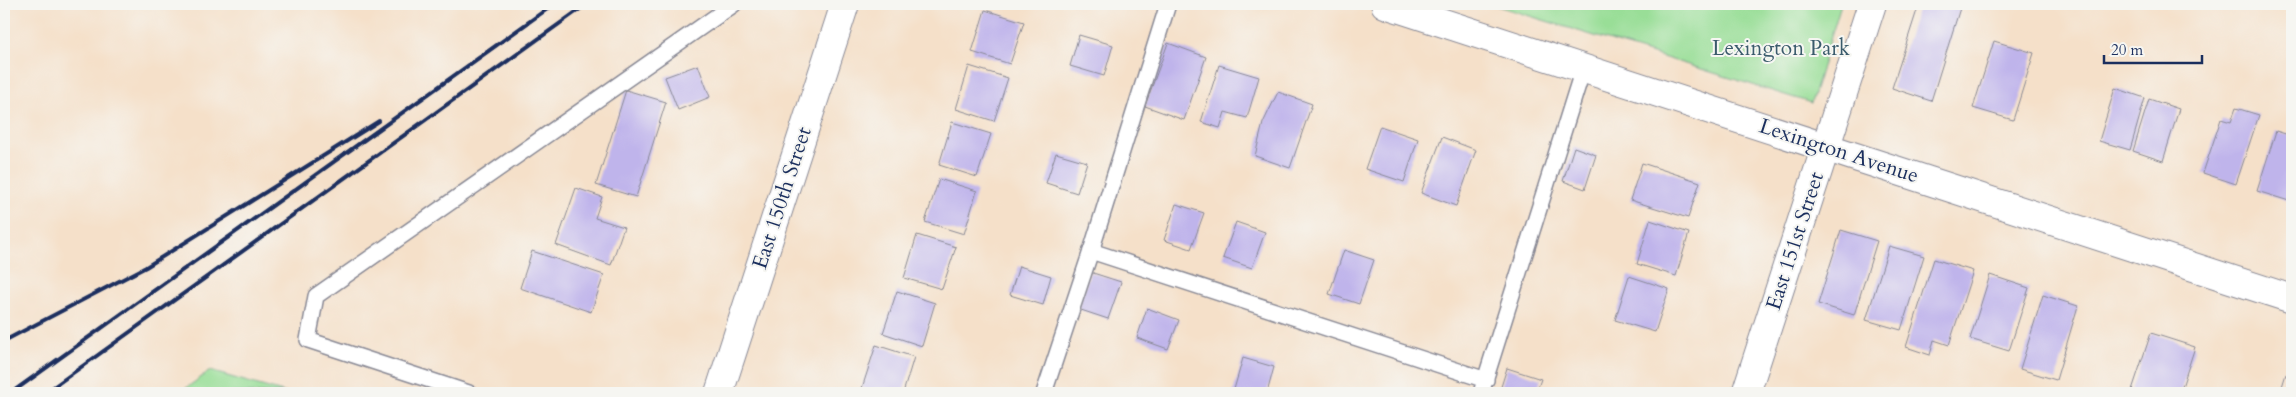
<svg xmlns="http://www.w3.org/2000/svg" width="2296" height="397" font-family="Cardo,serif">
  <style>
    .green { fill: #99de97; stroke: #5a867a }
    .building { fill: #bfb4eb }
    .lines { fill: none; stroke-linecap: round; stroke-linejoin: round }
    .service-casing { stroke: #888894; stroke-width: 18 }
    .minor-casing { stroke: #888894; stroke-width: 30 }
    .service { stroke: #fff; stroke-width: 15 }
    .minor { stroke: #fff; stroke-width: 28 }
    .rail { stroke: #1b2f5e; stroke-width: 4 }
    .labels { text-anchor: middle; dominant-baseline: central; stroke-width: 4; stroke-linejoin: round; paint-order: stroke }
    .park-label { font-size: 21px; fill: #3a5b6c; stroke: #f6f6f2 }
    .street-label { font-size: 21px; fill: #1b2f5e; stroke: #f6f6f2 }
  </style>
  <rect width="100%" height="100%" fill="#f6f6f2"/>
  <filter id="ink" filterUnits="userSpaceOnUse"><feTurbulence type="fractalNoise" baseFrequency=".02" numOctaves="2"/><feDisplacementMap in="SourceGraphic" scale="10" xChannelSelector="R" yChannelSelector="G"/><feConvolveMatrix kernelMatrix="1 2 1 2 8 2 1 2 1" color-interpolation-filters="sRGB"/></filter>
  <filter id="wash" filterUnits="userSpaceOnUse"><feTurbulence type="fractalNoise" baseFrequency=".0096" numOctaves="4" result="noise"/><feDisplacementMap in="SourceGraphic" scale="20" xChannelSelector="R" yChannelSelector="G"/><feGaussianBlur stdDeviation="1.12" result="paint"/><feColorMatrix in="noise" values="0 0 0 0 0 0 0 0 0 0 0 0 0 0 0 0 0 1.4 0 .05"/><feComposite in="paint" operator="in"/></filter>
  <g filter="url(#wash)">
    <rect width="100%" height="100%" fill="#f5e0c9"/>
    <g class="green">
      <path d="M1491,4H1841L1811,103Z"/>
      <path d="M210,371L286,393H179Z"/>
    </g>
    <g id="blocks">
      <g class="building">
        <path d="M1919,4H1946L1960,8L1931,101L1892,88Z"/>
        <path d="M985,10L1024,22L1010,64L972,52Z"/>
        <path d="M1079,35L1113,45L1104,76L1070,66Z"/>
        <path d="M1994,41L2034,53L2013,120L1973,108Z"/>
        <path d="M1168,43L1206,57L1184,120L1145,106Z"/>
        <path d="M698,65L710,97L678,110L665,77Z"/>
        <path d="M1219,65L1259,77L1247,118L1225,112L1220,128L1201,122Z"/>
        <path d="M969,66L1008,78L994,121L956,109Z"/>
        <path d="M2115,88L2145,98L2130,150L2099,141Z"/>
        <path d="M626,90L666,102L636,197L596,185Z"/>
        <path d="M1278,92L1312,104L1290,168L1255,156L1263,123Z"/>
        <path d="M2149,99L2179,109L2163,161L2133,151Z"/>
        <path d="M2236,108L2259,115L2236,184L2203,173L2221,119L2231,122Z"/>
        <path d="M952,122L991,134L977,177L939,165Z"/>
        <path d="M1380,126L1418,139L1404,182L1365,169Z"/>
        <path d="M2276,131L2292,136V192L2289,201L2257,191Z"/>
        <path d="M1442,137L1476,150L1456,206L1421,193Z"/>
        <path d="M1574,147L1596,155L1585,189L1563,181Z"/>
        <path d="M1056,153L1087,162L1077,193L1046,183Z"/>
        <path d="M1642,163L1700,182L1688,218L1630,200Z"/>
        <path d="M939,179L977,191L964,234L925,222Z"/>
        <path d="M576,188L602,197L595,218L624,227L611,265L556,245Z"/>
        <path d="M1176,204L1204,213L1191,249L1164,240Z"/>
        <path d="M1650,220L1689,233L1676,276L1637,264Z"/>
        <path d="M1236,222L1265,232L1252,268L1223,258Z"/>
        <path d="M1841,230L1877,241L1854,315L1818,304Z"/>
        <path d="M917,235L956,247L942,289L904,278Z"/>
        <path d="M1889,246L1924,256L1901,330L1866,320Z"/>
        <path d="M1344,250L1374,260L1359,304L1329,294Z"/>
        <path d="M532,251L604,275L591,312L520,288Z"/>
        <path d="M1934,259L1973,271L1949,345L1934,340L1930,355L1906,347Z"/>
        <path d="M1019,266L1051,276L1043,305L1010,295Z"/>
        <path d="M1090,272L1121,282L1108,319L1078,309Z"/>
        <path d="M1990,275L2029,288L2009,351L1970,339Z"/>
        <path d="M1629,276L1669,289L1655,332L1615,320Z"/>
        <path d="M897,291L935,303L922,346L883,333Z"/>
        <path d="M2043,295L2078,306L2056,380L2020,369Z"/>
        <path d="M1147,308L1179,320L1168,349L1137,338Z"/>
        <path d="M2151,333L2195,347L2180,393H2131Z"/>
        <path d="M876,345L914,357L903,393H880L862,388Z"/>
        <path d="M1243,358L1274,367L1267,393H1233Z"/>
        <path d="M1507,368L1541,379L1536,393H1499Z"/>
        <path d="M2286,374L2292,376V393H2280Z"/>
      </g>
    </g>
  </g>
  <g filter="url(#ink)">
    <use href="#blocks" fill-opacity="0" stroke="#888894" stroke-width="1"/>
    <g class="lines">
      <g class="service-casing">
        <g id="service">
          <path d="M1091,251L1486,380"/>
          <path d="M469,393L308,340L316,296L734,4"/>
          <path d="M1044,393L1091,251L1168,4"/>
          <path d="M1481,393L1583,69"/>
        </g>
      </g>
      <g class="minor-casing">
        <g id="minor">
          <path d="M1385,4L2292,299"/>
          <path d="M719,393L845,4"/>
          <path d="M1746,393L1872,4"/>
        </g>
      </g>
      <use href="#service" class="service"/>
      <use href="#minor" class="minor"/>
      <g class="rail">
        <path d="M4,341L146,267L379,121"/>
        <path d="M11,393L554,4"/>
        <path d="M45,393L587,4"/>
      </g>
    </g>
  </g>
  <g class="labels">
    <g class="park-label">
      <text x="1781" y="48">Lexington Park</text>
    </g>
    <g class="street-label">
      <text transform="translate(1839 151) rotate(18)">Lexington Avenue</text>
      <text transform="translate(782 198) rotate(-72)">East 150th Street</text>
      <text transform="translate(1795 241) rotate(-72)">East 151st Street</text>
    </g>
  </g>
  <rect width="2296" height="397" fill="none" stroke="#f6f6f2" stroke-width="20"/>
  <path d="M2104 55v8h98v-8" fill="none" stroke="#1b2f5e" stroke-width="2.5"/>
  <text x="2111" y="55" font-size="15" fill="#1b2f5e" stroke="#f6f6f2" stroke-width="4" paint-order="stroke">20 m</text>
</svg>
